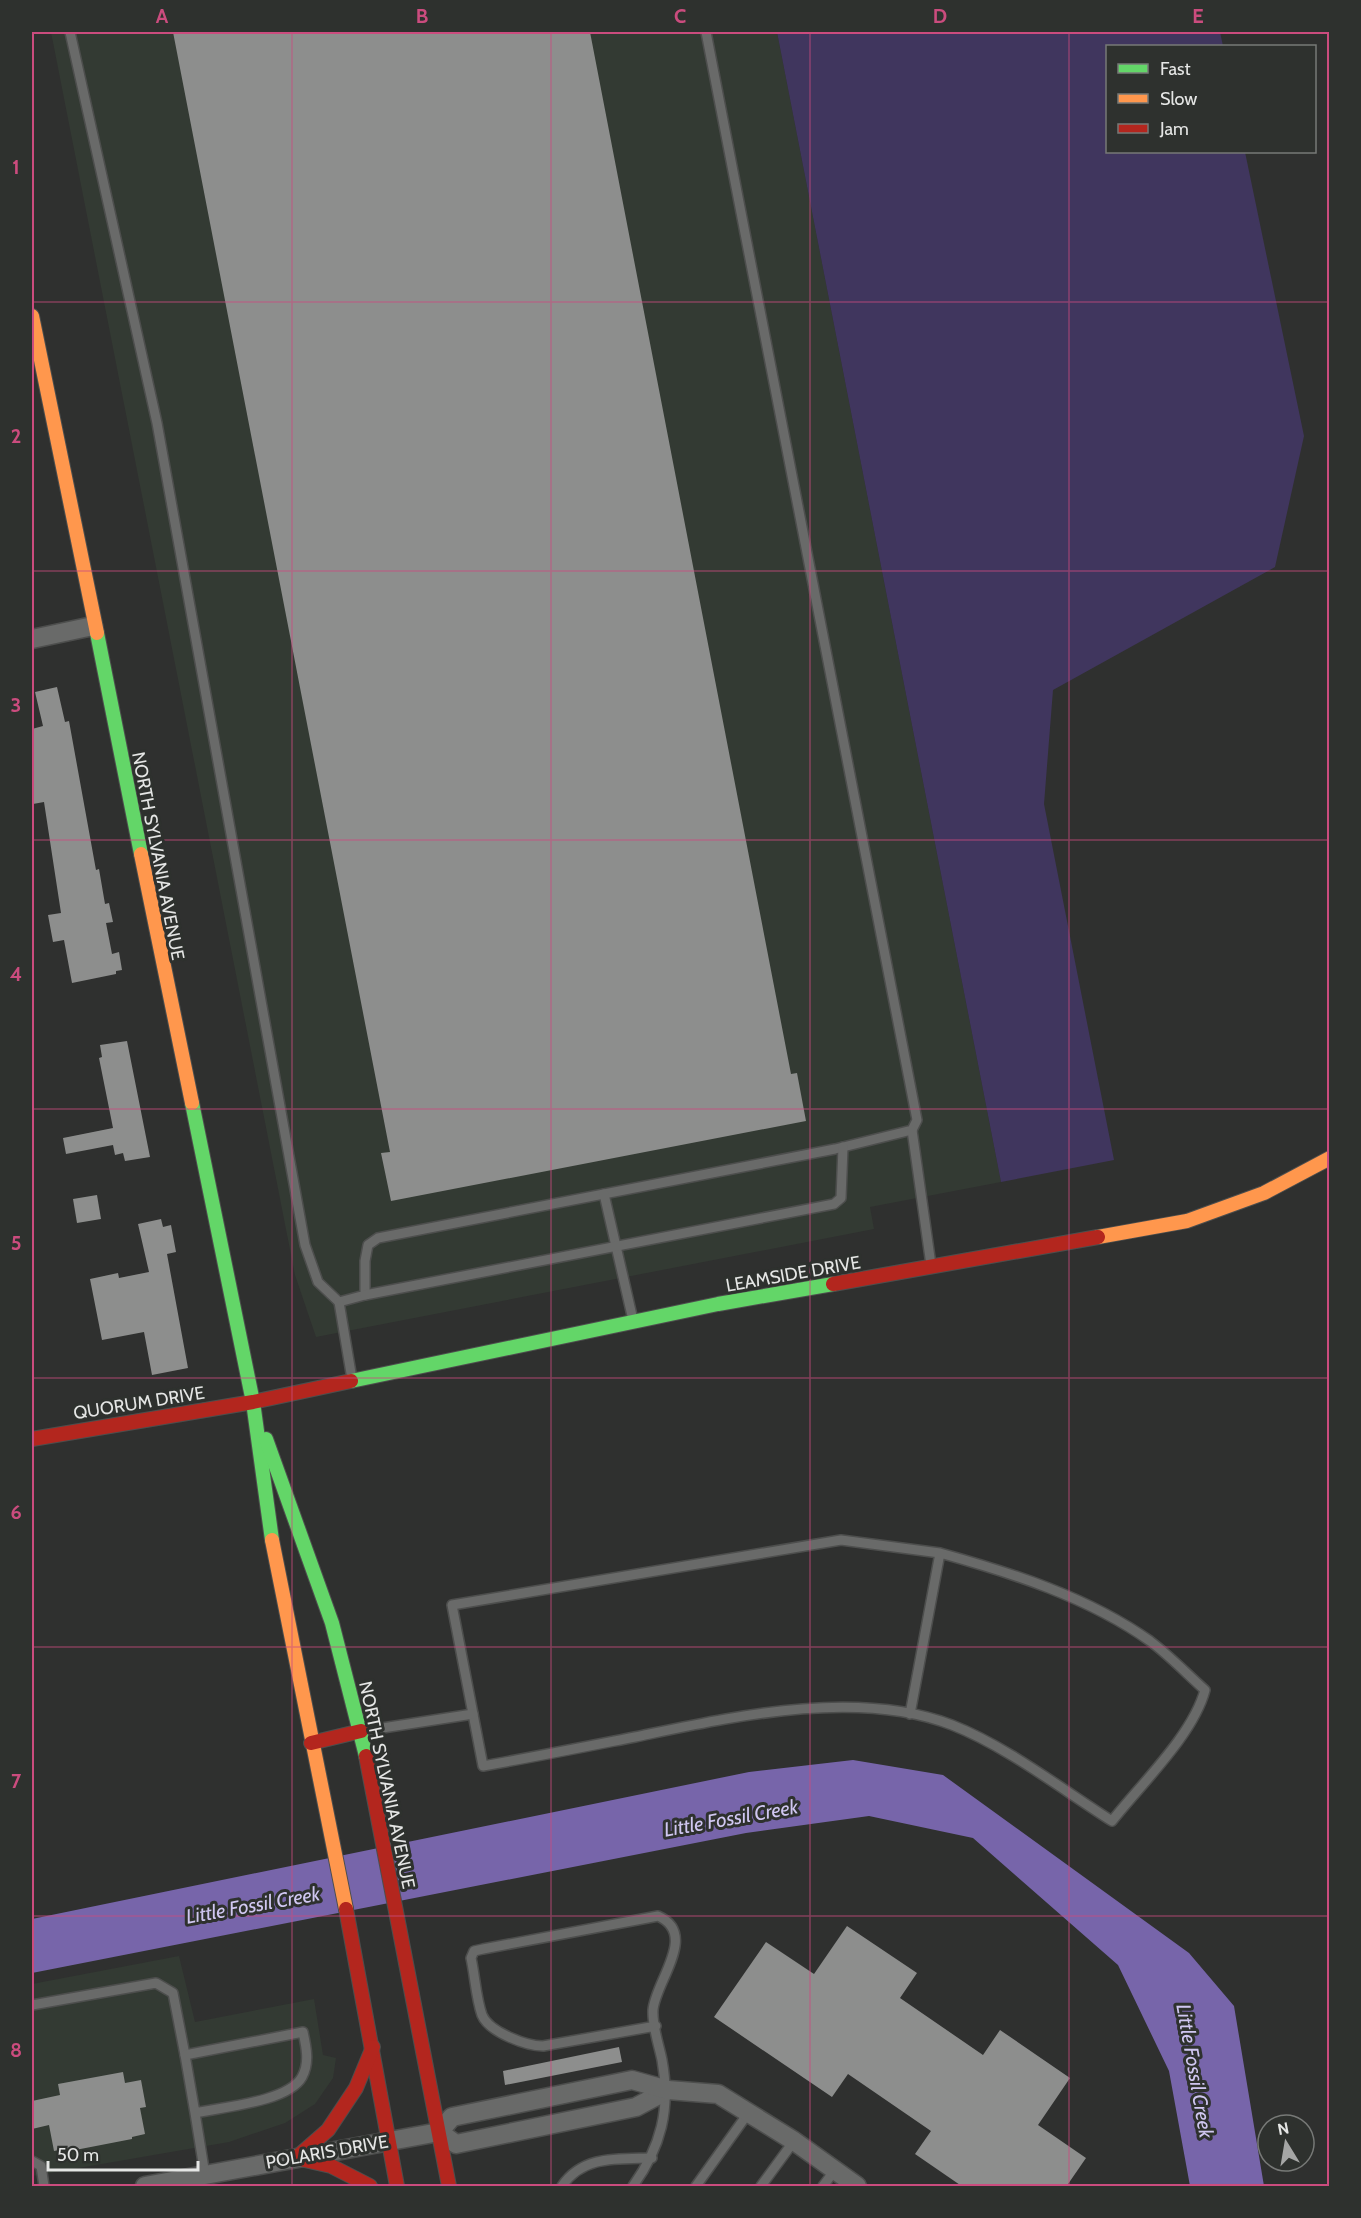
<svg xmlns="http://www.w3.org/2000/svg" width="1361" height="2218" font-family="Cabin,sans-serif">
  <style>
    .built { fill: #333a33 }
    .green { fill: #40365e }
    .water { fill: #7765aa }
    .building { fill: #8d8e8d }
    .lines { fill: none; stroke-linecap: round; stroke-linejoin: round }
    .lane-casing { stroke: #4d4e4d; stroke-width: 12 }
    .street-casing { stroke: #4d4e4d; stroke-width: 21 }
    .fast-casing { stroke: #4d4e4d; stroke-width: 16 }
    .slow-casing { stroke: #4d4e4d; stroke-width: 16 }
    .jam-casing { stroke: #4d4e4d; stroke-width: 16 }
    .lane { stroke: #696a69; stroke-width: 9 }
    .street { stroke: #696a69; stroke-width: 18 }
    .fast { stroke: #63d668; stroke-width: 14 }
    .slow { stroke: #ff974d; stroke-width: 14 }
    .jam { stroke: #b3261e; stroke-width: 14 }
    .grid { fill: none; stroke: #cb4c7e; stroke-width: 1.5; stroke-opacity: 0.55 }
    .labels { text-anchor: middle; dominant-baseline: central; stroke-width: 6; stroke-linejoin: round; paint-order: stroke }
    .street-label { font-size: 18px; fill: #e5e6e5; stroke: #2e312e }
    .water-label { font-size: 20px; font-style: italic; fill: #d0c7f1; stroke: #2e312e }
    .neatline { fill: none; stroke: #cb4c7e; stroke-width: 2 }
    .grid-label { font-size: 20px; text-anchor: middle; font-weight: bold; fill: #cb4c7e }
  </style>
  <rect width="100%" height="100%" fill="#2f302f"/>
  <g class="built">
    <path d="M51,32H777L1001,1182L870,1207L874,1229L316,1337L295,1275Z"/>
    <path d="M179,1956L195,2022L314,1999L323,2055L336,2058L333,2078L315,2104L285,2123L229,2142L32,2176V1984Z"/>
  </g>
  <path class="green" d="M777,32H1220L1223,46H1108V152H1245L1304,436L1275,567L1053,690L1044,804L1114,1160L1001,1182Z"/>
  <path class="water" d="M853,1760L943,1775L1189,1953L1234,2006L1264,2186H1190L1169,2071L1118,1965L973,1838L869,1816L746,1833L32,1973V1919L749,1772Z"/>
  <g class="building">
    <path d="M173,32H590L791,1074L797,1073L806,1121L391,1201L381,1153L390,1152Z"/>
    <path d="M57,687L65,722L69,721L96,870L99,869L105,904L109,903L113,922L106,923L112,954L119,952L122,970L116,971V974L72,983L64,940L53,942L48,915L61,913L44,802L33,804L32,794V729L43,726L35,692Z"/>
    <path d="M127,1041L150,1157L125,1161L123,1153L115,1155L113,1145L66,1154L63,1138L113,1128L99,1058L102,1057L100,1045Z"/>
    <path d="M97,1195L101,1219L77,1223L73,1199Z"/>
    <path d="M161,1219L163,1227L171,1225L176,1252L167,1254L188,1368L152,1375L144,1332L102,1340L90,1279L118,1273L119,1278L149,1272L138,1224Z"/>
    <path d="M847,1926L917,1973L900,1998L983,2055L1000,2030L1070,2078L1038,2125L1086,2158L1066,2187H963L915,2154L931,2131L848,2074L832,2097L714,2017L766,1942L814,1974Z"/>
    <path d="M619,2047L622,2062L505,2085L503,2071Z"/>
    <path d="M123,2072L125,2083L141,2080L146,2107L140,2108L145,2134L132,2137V2139L65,2152V2149L54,2151L49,2125L32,2129V2101L60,2095L58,2084Z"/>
  </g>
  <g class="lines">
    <g class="lane-casing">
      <g id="lane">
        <path d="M70,32L157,423L305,1245L318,1282L339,1302L365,1295V1261L368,1245L378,1238L835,1149L912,1130L917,1120L706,32"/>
        <path d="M912,1130L931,1265"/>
        <path d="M604,1194L633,1320"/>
        <path d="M365,1295L834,1204L841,1198L843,1147"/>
        <path d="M339,1302L352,1379"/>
        <path d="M910,1714L940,1553L841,1540L452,1605L483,1766C534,1757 584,1747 635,1737C732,1717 856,1688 952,1725C1006,1746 1063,1790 1112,1821C1141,1784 1193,1735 1205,1690C1187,1674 1170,1656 1150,1641C1088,1597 1012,1573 940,1553"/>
        <path d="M363,1731L473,1714"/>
        <path d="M32,2005L156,1983L173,1993L185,2055"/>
        <path d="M195,2113L185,2055L303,2032C306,2046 310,2063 302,2077C288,2102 222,2107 195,2113L205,2175"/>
        <path d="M32,2161L41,2166L44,2186"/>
        <path d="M562,2186C583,2155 618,2159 652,2158"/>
        <path d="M633,2186C661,2147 671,2109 662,2060C659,2045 652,2026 653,2010C655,1982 699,1934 658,1916L483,1949L474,1951L471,1958C475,1976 476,1998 482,2015C489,2032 526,2046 543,2046L656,2026"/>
        <path d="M696,2186L749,2112"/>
        <path d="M761,2186L794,2141"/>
        <path d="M823,2186L835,2170"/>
      </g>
    </g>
    <g class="street-casing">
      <g id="street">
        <path d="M32,639L93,626"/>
        <path d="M439,2132L456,2144L636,2107L668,2090"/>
        <path d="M145,2186L439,2132L452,2117L632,2080L668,2090L718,2094L794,2141L857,2186"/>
      </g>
    </g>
    <g class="fast-casing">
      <g id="fast">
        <path d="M97,633L141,854"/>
        <path d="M192,1103L253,1402L272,1540"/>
        <path d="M351,1381L718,1304L833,1284"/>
        <path d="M266,1439L332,1623L366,1756"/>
      </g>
    </g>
    <g class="slow-casing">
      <g id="slow">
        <path d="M32,316L97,633"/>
        <path d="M141,854L192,1103"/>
        <path d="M1098,1237L1187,1221L1264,1193L1330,1158"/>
        <path d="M272,1540L346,1909"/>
      </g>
    </g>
    <g class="jam-casing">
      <g id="jam">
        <path d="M833,1284L1098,1237"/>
        <path d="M32,1439L253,1402L351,1381"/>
        <path d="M311,1743L361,1731"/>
        <path d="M366,1756L449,2186"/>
        <path d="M346,1909L397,2186"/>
        <path d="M296,2158L328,2130L356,2088L373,2047"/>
        <path d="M296,2158L331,2166L370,2186"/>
      </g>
    </g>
    <use href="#lane" class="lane"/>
    <use href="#street" class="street"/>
    <use href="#fast" class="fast"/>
    <use href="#slow" class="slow"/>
    <use href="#jam" class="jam"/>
  </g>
  <path class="grid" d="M292,32V2186M551,32V2186M810,32V2186M1069,32V2186M32,302H1330M32,571H1330M32,840H1330M32,1109H1330M32,1378H1330M32,1647H1330M32,1916H1330"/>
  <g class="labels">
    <g class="street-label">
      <text transform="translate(158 856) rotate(79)">NORTH SYLVANIA AVENUE</text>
      <text transform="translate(793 1274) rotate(-10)">LEAMSIDE DRIVE</text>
      <text transform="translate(139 1403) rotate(-9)">QUORUM DRIVE</text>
      <text transform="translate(387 1785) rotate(78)">NORTH SYLVANIA AVENUE</text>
      <text transform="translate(327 2152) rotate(-10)">POLARIS DRIVE</text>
    </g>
    <g class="water-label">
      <text transform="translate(731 1818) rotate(-10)">Little Fossil Creek</text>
      <text transform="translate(253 1905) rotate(-10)">Little Fossil Creek</text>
      <text transform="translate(1195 2071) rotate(80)">Little Fossil Creek</text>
    </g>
  </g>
  <rect width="1361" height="2218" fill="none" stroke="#2e312e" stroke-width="66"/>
  <rect x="1106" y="45" width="210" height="108" fill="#2e312e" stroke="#777977" stroke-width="1.5"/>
  <rect x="1118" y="64" width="30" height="9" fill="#63d668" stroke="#777977" stroke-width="1.5"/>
  <text x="1160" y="75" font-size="18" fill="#e5e6e5">Fast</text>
  <rect x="1118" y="94" width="30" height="9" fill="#ff974d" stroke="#777977" stroke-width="1.5"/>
  <text x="1160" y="105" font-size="18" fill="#e5e6e5">Slow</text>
  <rect x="1118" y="124" width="30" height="9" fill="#b3261e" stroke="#777977" stroke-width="1.5"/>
  <text x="1160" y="135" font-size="18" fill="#e5e6e5">Jam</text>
  <g transform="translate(1286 2143) rotate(349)"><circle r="28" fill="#2e312e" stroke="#777977" stroke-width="1.5"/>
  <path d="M0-4.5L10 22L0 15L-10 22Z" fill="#a5a6a5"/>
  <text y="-9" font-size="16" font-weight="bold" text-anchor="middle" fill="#e5e6e5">N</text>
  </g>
  <path d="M48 2161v9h150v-9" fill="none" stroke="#e5e6e5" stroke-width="3"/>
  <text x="57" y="2161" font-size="18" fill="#e5e6e5" stroke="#2e312e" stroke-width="4.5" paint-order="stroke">50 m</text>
  <rect x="33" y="33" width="1295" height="2152" class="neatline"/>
  <g class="grid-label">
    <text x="162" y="23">A</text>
    <text x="422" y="23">B</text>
    <text x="680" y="23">C</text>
    <text x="940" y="23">D</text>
    <text x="1198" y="23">E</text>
    <text x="16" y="174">1</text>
    <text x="16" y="443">2</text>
    <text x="16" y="712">3</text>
    <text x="16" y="981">4</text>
    <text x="16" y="1250">5</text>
    <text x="16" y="1519">6</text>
    <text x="16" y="1788">7</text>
    <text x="16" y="2057">8</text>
  </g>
</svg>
